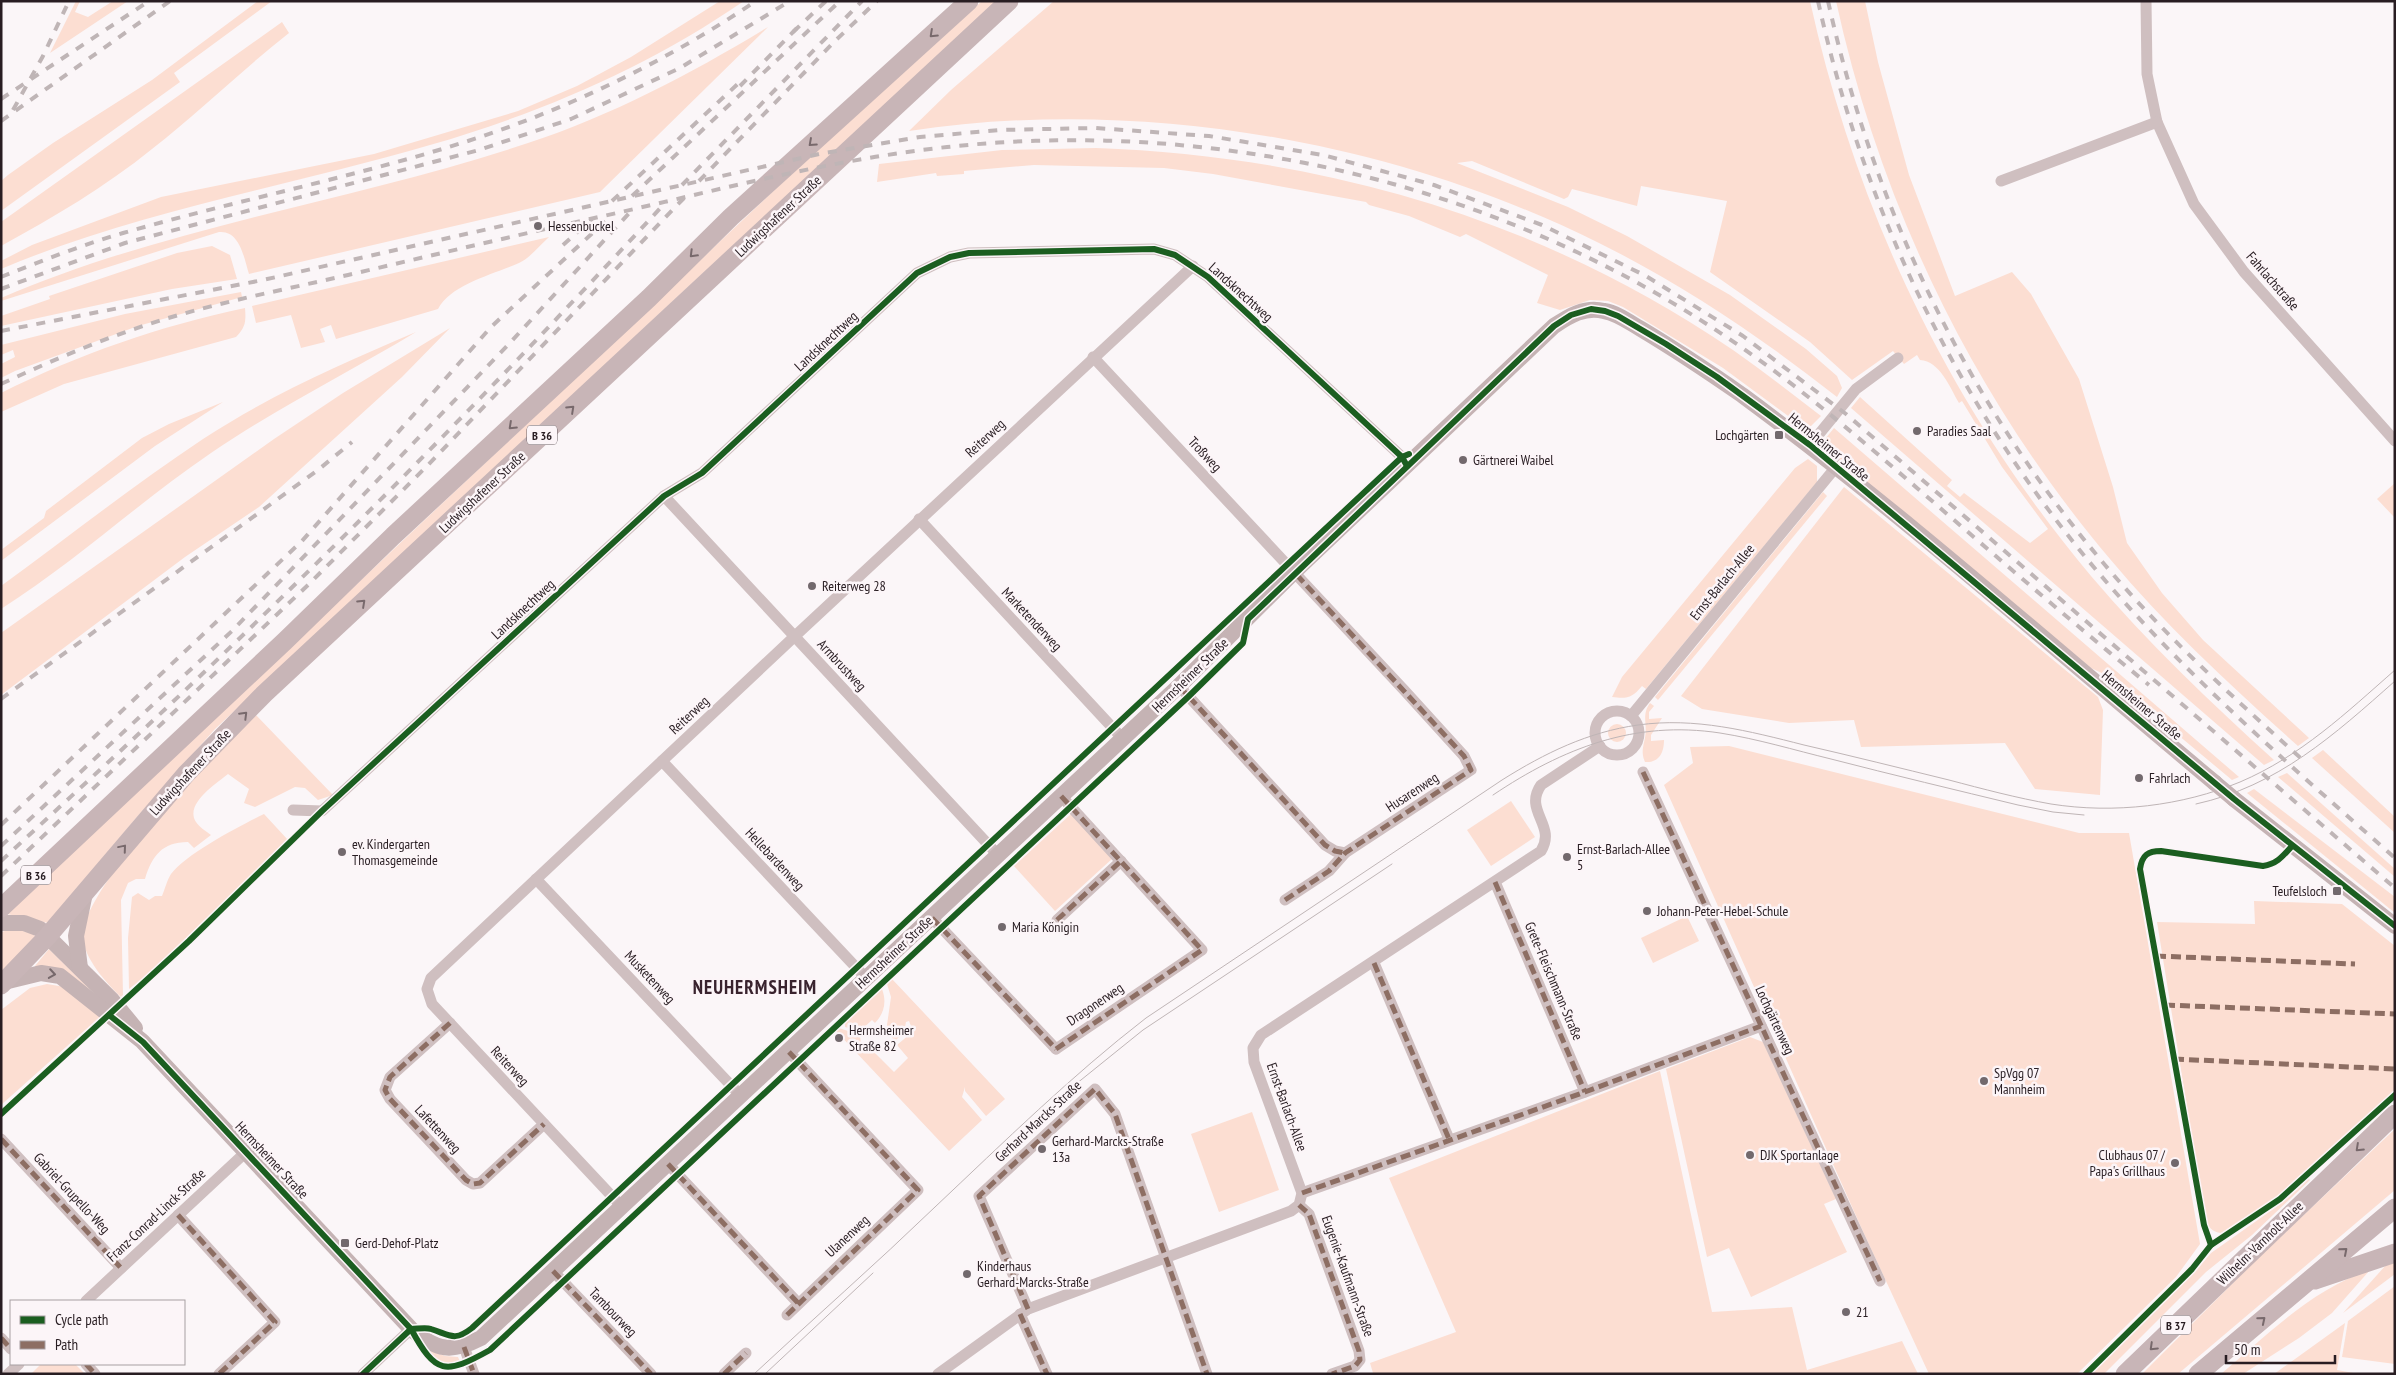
<svg xmlns="http://www.w3.org/2000/svg" width="2396" height="1375" font-family="'PT Sans Narrow',sans-serif">
  <style>
    .green { fill: #fcded2 }
    .lines { fill: none; stroke-linecap: round; stroke-linejoin: round }
    .street { stroke: #cfbfc0; stroke-width: 11 }
    .secondary { stroke: #c5b3b4; stroke-width: 16 }
    .primary { stroke: #c8b5b7; stroke-width: 19 }
    .tram { stroke: #bfb5b6; stroke-width: 1 }
    .rail { stroke: #bfb5b6; stroke-width: 4; stroke-dasharray: 9 9; stroke-linecap: butt }
    .secondary-bridge { stroke: #c5b3b4; stroke-width: 16 }
    .quiet { stroke: #8d6e63; stroke-width: 5; stroke-dasharray: 10 5; stroke-linecap: butt }
    .cycleway-casing { stroke: #fcf5f8; stroke-width: 9 }
    .cycleway { stroke: #1b5e20; stroke-width: 6 }
    .oneway { stroke: #78696c }
    .oneway2 { stroke: #76686b }
    .poi-dot { fill: #72696d; stroke: #fcf5f8; stroke-width: 2 }
    .labels { text-anchor: middle; dominant-baseline: central; stroke-width: 5; stroke-linejoin: round; paint-order: stroke }
    .shield { fill: #fcf5f8; stroke: #685e62; stroke-width: 1 }
    .shield-label { font-size: 12px; font-weight: bold; fill: #281d22 }
    .street-label { font-size: 14px; fill: #281d22; stroke: #fcf5f8 }
    .poi-label { font-size: 14px; fill: #281d22; stroke: #fcf5f8; text-anchor: start }
    .district-label { font-size: 19px; font-weight: bold; letter-spacing: 1px; fill: #39232e; stroke: #fcf5f8 }
  </style>
  <rect width="100%" height="100%" fill="#fbf6f8"/>
  <g class="green">
    <path d="M76,1H80L75,12L88,17L113,1H128L50,53Z"/>
    <path d="M258,1H272L174,73L180,82L1,211V181L8,175L53,143L152,80Z"/>
    <path d="M720,1H744C648,67 541,113 430,145C287,187 138,211 1,269V261L32,245L161,197L374,154L518,111L577,86L631,57Z"/>
    <path d="M982,1H998L687,288L215,729L137,817L48,923L7,914L836,132Z"/>
    <path d="M1054,1H1810C1857,214 1951,409 2091,576C2147,642 2210,702 2274,760L2264,765L1851,408L1860,397L1952,480L1947,486L1960,497L1964,493L2030,543L2048,529L2002,467L1962,401L1959,403C1950,388 1940,361 1920,360L1917,355L1904,364L1893,351L1852,380L1810,342L1710,272L1727,201L1641,186L1637,206L1572,189L1568,197L1564,199L1472,161L1457,163L1568,207L1627,236L1730,295L1806,349L1837,376L1842,388L1837,397C1762,338 1684,285 1599,243C1392,140 1138,96 909,131L951,90Z"/>
    <path d="M1836,1H1865L1878,62L1909,175L1955,296L2012,272L2031,294L2079,379L2113,487L2127,543L2162,593L2203,640L2309,738L2298,746C2232,687 2167,627 2110,559C1974,398 1881,207 1836,1Z"/>
    <path d="M282,22L289,33C242,70 199,112 152,149C105,187 54,217 1,246V222Z"/>
    <path d="M768,27L600,192L249,274C244,258 240,230 219,232L1,301V298C170,225 355,201 528,143C613,115 692,73 768,27Z"/>
    <path d="M1096,148C1325,156 1542,220 1733,350C1763,371 1792,394 1821,416L1811,426L1799,424L1723,368L1623,307L1608,301L1590,300L1560,310L1537,303L1548,275L1466,234L1460,237L1409,216L1369,205L1366,202L1213,174L1164,168L1034,165L964,171V174L937,176L936,173L877,182L879,164L1002,150Z"/>
    <path d="M549,237C540,245 530,258 519,263C495,274 451,284 438,309L336,339L331,325L320,329L325,342L301,348L291,315L256,323L252,306Z"/>
    <path d="M212,246L230,255L237,279L172,289L1,326V316L50,299L49,296L177,253Z"/>
    <path d="M241,292L242,297L138,326L15,371L1,378V364L15,357L13,350L1,355V345L125,314Z"/>
    <path d="M245,308C246,321 246,327 236,337L64,384L1,412V393C79,354 160,326 245,308Z"/>
    <path d="M450,328L402,377L259,507L185,557L1,695V633L274,439L343,393Z"/>
    <path d="M416,332C348,373 277,408 211,453C139,502 75,562 1,609V586C68,537 134,485 203,439C270,395 343,363 416,332Z"/>
    <path d="M223,402L155,446L1,561V550L44,518L46,511L142,438L169,424Z"/>
    <path d="M1834,428L2239,777L2232,780L2106,675L2091,668L1829,452L1825,439Z"/>
    <path d="M1808,459L1817,466V482L1646,689L1642,686C1632,698 1627,699 1612,697L1622,677L1795,468Z"/>
    <path d="M2395,483V518L2377,499Z"/>
    <path d="M1844,487L2098,697L2103,710L2100,795L2035,789L2005,743L1861,747L1854,720L1789,723L1702,709L1681,696Z"/>
    <path d="M1823,492L1827,496L1658,700L1655,697Z"/>
    <path d="M1650,703L1654,706L1649,712V719L1662,718L1651,735V741L1664,740C1664,753 1659,763 1645,762C1641,753 1643,747 1645,738C1648,725 1641,715 1650,703Z"/>
    <path d="M255,714L333,795L318,800L305,788L295,787L255,807L244,803L249,789L228,774C217,783 184,804 196,822C199,827 206,831 211,835L194,848L188,842C162,842 152,856 145,879H136L128,883L121,900L123,995L121,997C107,984 83,957 83,937C81,887 218,753 255,714Z"/>
    <circle cx="1617" cy="733" r="9"/>
    <path d="M1729,746L2079,833H2129L2200,1244L2176,1277L2077,1374H1929L1861,1227L1664,785L1693,763L1690,747Z"/>
    <path d="M2323,750L2395,817V833L2312,758Z"/>
    <path d="M2287,773L2395,869V877L2278,777Z"/>
    <path d="M2254,789L2395,897V913L2247,793Z"/>
    <path d="M1511,801L1535,837L1491,866L1467,830Z"/>
    <path d="M1072,813L1113,858L1055,911L1014,866Z"/>
    <path d="M264,814L288,840L148,974L129,989L128,938L132,897L138,893L149,900L155,896H162C165,889 167,880 171,874C187,853 240,826 264,814Z"/>
    <path d="M2254,901L2342,904L2395,946V1090L2276,1198L2221,1233C2212,1232 2208,1227 2205,1218L2157,922L2255,924Z"/>
    <path d="M1687,916L1699,941L1653,963L1641,938Z"/>
    <path d="M13,929L33,933L36,938L1,973V932Z"/>
    <path d="M49,949L102,1001L35,969V966Z"/>
    <path d="M892,979L1005,1099L986,1116L965,1091V1087L962,1097L982,1120L949,1151L836,1031L839,1028L860,1035L861,1045L876,1054L894,1072L908,1058L897,1045L910,1034L911,1026L909,1021L906,1022L904,1032L894,1042L887,1025L891,997L887,984Z"/>
    <path d="M47,984L65,987L103,1014L1,1105V1010L30,988Z"/>
    <path d="M882,989C887,1002 884,1014 875,1023L872,1020L860,1031L845,1027V1023Z"/>
    <path d="M1750,1037L1763,1042L1836,1199L1824,1204L1847,1252L1751,1297L1729,1248L1707,1257L1666,1069Z"/>
    <path d="M1660,1071L1712,1312L1792,1307L1807,1370L1902,1341L1918,1374H1346L1373,1373L1370,1363L1456,1332L1389,1178Z"/>
    <path d="M1252,1112L1279,1190L1219,1212L1191,1134Z"/>
    <path d="M2395,1129V1190L2178,1374H2142L2254,1262Z"/>
    <path d="M2308,1178L2310,1180L2252,1235L2206,1272L2104,1374H2092L2194,1273L2211,1253L2279,1205Z"/>
    <path d="M2395,1262V1274L2343,1313L2386,1265Z"/>
    <path d="M2370,1270L2332,1313L2299,1338L2243,1374H2221C2266,1336 2312,1289 2370,1270Z"/>
    <path d="M2395,1286V1364L2342,1357L2348,1321Z"/>
    <path d="M2345,1323L2337,1370L2359,1374H2274Z"/>
    <path d="M424,1348L445,1356L458,1357L461,1364C441,1371 439,1365 424,1351Z"/>
    <path d="M41,1364H75L85,1374H31Z"/>
  </g>
  <g class="lines">
    <g class="street">
      <path d="M2146,1L2147,74L2157,122L2194,204L2244,272L2395,441"/>
      <path d="M2001,181L2157,122"/>
      <path d="M1093,357L1404,690L1464,756L1471,770L1345,853L1329,871L1285,900"/>
      <path d="M1810,445L1856,389L1898,358"/>
      <path d="M664,496L998,855"/>
      <path d="M919,519L1123,739"/>
      <path d="M1179,686L1325,845L1335,851L1345,853"/>
      <circle cx="1617" cy="733" r="22"/>
      <path d="M1631,716L1836,467"/>
      <path d="M662,761L866,978"/>
      <path d="M1643,772L1880,1281"/>
      <path d="M293,810L322,811L664,496L702,473L917,273L950,257L969,253L1154,249L1175,255L1208,277L1402,457L1407,466"/>
      <path d="M536,879L741,1096"/>
      <path d="M1495,882L1585,1092"/>
      <path d="M932,918L1056,1049"/>
      <path d="M1057,920L1121,861"/>
      <path d="M1374,963L1449,1139"/>
      <path d="M450,1023L390,1077L385,1090L390,1099L466,1180L473,1184L480,1183L544,1124"/>
      <path d="M1056,1049L1202,950L1061,796"/>
      <path d="M1,1139L121,1268"/>
      <path d="M668,1164L798,1303"/>
      <path d="M1302,1193L1585,1092L1761,1026"/>
      <path d="M1299,1205L1309,1214L1359,1351L1360,1360L1355,1366L1332,1374"/>
      <path d="M622,1207L432,1004L427,989L431,978L795,636L1193,266"/>
      <path d="M178,1215L275,1322L219,1374"/>
      <path d="M553,1271L651,1374"/>
      <path d="M86,1301L247,1151"/>
      <path d="M1028,1309L979,1196L1095,1089L1115,1114L1207,1374"/>
      <path d="M1020,1314L1047,1374"/>
      <path d="M787,1315L918,1190L788,1051"/>
      <path d="M1,1338L11,1349"/>
      <path d="M464,1347L474,1374"/>
      <path d="M86,1364L95,1374"/>
      <path d="M8,1374L19,1364"/>
      <path d="M363,1374L411,1329"/>
      <path d="M724,1374L746,1353"/>
      <path d="M938,1374L1028,1309L1291,1211L1299,1205L1302,1193L1254,1062L1253,1048L1261,1035L1541,851C1557,825 1523,811 1541,785L1600,746"/>
    </g>
    <g class="secondary">
      <path d="M2234,799L2395,926"/>
      <path d="M1,923H24L40,929L112,1000L135,1028"/>
      <path d="M80,968L76,936L85,893"/>
      <path d="M4,982L41,973L60,976L142,1041L411,1329C437,1351 452,1353 481,1338L1179,686L1294,572L1554,326C1569,316 1585,306 1604,311C1617,313 1629,322 1641,329C1676,350 1709,372 1742,395C1906,516 2059,653 2215,783"/>
    </g>
    <g class="primary">
      <path d="M1,908L285,641L393,536L649,298L731,217L969,1"/>
      <path d="M1,985L47,937L186,774L264,694L1009,1"/>
      <path d="M2315,1280L2395,1253"/>
      <path d="M2125,1374L2395,1114"/>
      <path d="M2198,1374L2395,1208"/>
    </g>
    <g class="tram">
      <path d="M1493,795C1563,748 1635,720 1720,733C1758,739 1794,750 1831,759C1893,775 1956,790 2018,805L2053,812L2084,815"/>
      <path d="M2196,804C2278,786 2334,735 2395,681"/>
      <path d="M1007,1149L1076,1084L1143,1030L1392,864"/>
      <path d="M754,1374C814,1318 876,1264 935,1207C1004,1142 1071,1076 1146,1018L1502,780C1545,753 1588,732 1638,725C1695,717 1749,731 1804,745C1852,756 1900,768 1949,780C1983,789 2017,798 2051,804C2114,814 2182,806 2240,782C2301,756 2346,713 2395,670"/>
      <path d="M765,1374L873,1273"/>
    </g>
    <g class="rail">
      <path d="M1818,1C1865,213 1957,405 2097,571C2187,677 2292,767 2395,858"/>
      <path d="M1828,1C1874,209 1967,402 2105,565C2166,637 2235,699 2305,762"/>
      <path d="M793,32L826,1"/>
      <path d="M740,86L797,28"/>
      <path d="M1,99L149,1"/>
      <path d="M13,110L43,56L69,1"/>
      <path d="M1,121L170,1"/>
      <path d="M699,181L835,41L877,1"/>
      <path d="M682,185L862,1"/>
      <path d="M632,196L840,1"/>
      <path d="M612,201L742,80"/>
      <path d="M563,245L592,219"/>
      <path d="M1,277C41,261 82,245 123,233C238,200 355,177 468,141C570,108 667,61 756,1"/>
      <path d="M1,289L125,243L479,150L571,119L680,68L790,1"/>
      <path d="M1,331L263,280L819,154L920,137L1000,130L1095,128L1209,136L1323,155L1434,185L1542,225L1646,276L1743,336L1846,414L2395,888"/>
      <path d="M1,384C55,359 109,336 165,319C225,301 287,289 348,275C429,256 509,237 590,219C708,193 826,160 947,147C1224,117 1512,187 1741,347C1806,392 1865,443 1924,494C1999,559 2073,623 2149,685"/>
      <path d="M1,699L318,470L352,442"/>
      <path d="M1,825L302,541L491,327L612,215"/>
      <path d="M1,846L232,631L508,345L633,209"/>
      <path d="M1,861C67,800 133,740 198,678C359,525 515,365 666,202"/>
      <path d="M1,876L308,585L426,467L684,198"/>
    </g>
    <path class="secondary-bridge" d="M2215,783L2234,799"/>
    <g class="quiet">
      <path d="M1179,686L1325,845L1335,851L1345,853"/>
      <path d="M1643,772L1880,1281"/>
      <path d="M1495,882L1585,1092"/>
      <path d="M1285,900L1329,871L1345,853L1471,770L1464,756L1294,572"/>
      <path d="M932,918L1056,1049"/>
      <path d="M1057,920L1121,861"/>
      <path d="M2156,956L2355,964"/>
      <path d="M1374,963L1449,1139"/>
      <path d="M2165,1005L2395,1014"/>
      <path d="M450,1023L390,1077L385,1090L390,1099L466,1180L473,1184L480,1183L544,1124"/>
      <path d="M1056,1049L1202,950L1061,796"/>
      <path d="M2174,1059L2395,1069"/>
      <path d="M1,1139L121,1268"/>
      <path d="M668,1164L798,1303"/>
      <path d="M1302,1193L1585,1092L1761,1026"/>
      <path d="M1299,1205L1309,1214L1359,1351L1360,1360L1355,1366L1332,1374"/>
      <path d="M178,1215L275,1322L219,1374"/>
      <path d="M553,1271L651,1374"/>
      <path d="M1028,1309L979,1196L1095,1089L1115,1114L1207,1374"/>
      <path d="M1020,1314L1047,1374"/>
      <path d="M787,1315L918,1190L788,1051"/>
      <path d="M1,1338L11,1349"/>
      <path d="M464,1347L474,1374"/>
      <path d="M86,1364L95,1374"/>
      <path d="M724,1374L746,1353"/>
    </g>
    <g class="cycleway-casing">
      <g id="cycleway">
        <path d="M109,1015L143,1042L411,1329C436,1375 445,1375 490,1350L1188,697L1243,643L1248,619L1554,326L1571,315L1591,309L1605,311L1618,316L1666,344L1717,377L1810,445L2234,799L2395,926"/>
        <path d="M1,1114L189,941L322,811L664,496L702,473L917,273L950,257L969,253L1154,249L1175,255L1208,277L1402,457L1407,466"/>
        <path d="M2211,1245L2204,1225L2140,869C2142,855 2148,851 2161,851L2263,866C2277,864 2283,856 2292,846"/>
        <path d="M411,1329C417,1329 426,1327 431,1329C450,1335 454,1342 472,1328L1402,457L1409,454"/>
        <path d="M363,1374L411,1329"/>
        <path d="M2086,1374L2192,1269L2211,1245L2280,1199L2395,1095"/>
      </g>
    </g>
    <use href="#cycleway" class="cycleway"/>
  </g>
  <defs><path id="oneway-chevron" d="M-2-3.5L2.5 0L-2 3.5" fill="none" stroke-width="1.6" stroke-linecap="round" stroke-linejoin="round" transform="scale(1.25)"/></defs>
  <g class="oneway">
    <use href="#oneway-chevron" transform="translate(933 34) rotate(137)"/>
    <use href="#oneway-chevron" transform="translate(812 143) rotate(138)"/>
    <use href="#oneway-chevron" transform="translate(693 254) rotate(135)"/>
    <use href="#oneway-chevron" transform="translate(571 409) rotate(-43)"/>
    <use href="#oneway-chevron" transform="translate(512 426) rotate(137)"/>
    <use href="#oneway-chevron" transform="translate(362 603) rotate(-43)"/>
    <use href="#oneway-chevron" transform="translate(244 715) rotate(-45)"/>
    <use href="#oneway-chevron" transform="translate(123 848) rotate(-50)"/>
    <use href="#oneway-chevron" transform="translate(2359 1148) rotate(137)"/>
    <use href="#oneway-chevron" transform="translate(2344 1251) rotate(-41)"/>
    <use href="#oneway-chevron" transform="translate(2262 1320) rotate(-40)"/>
    <use href="#oneway-chevron" transform="translate(2153 1347) rotate(136)"/>
  </g>
  <use class="oneway2" href="#oneway-chevron" transform="translate(52 974) rotate(9)"/>
  <g class="poi-dot">
    <circle cx="538" cy="226" r="5"/>
    <circle cx="1917" cy="431" r="5"/>
    <rect x="1774" y="430" width="10" height="10" rx="2.5"/>
    <circle cx="1463" cy="460" r="5"/>
    <circle cx="812" cy="586" r="5"/>
    <circle cx="2139" cy="778" r="5"/>
    <circle cx="342" cy="852" r="5"/>
    <circle cx="1567" cy="857" r="5"/>
    <rect x="2332" y="886" width="10" height="10" rx="2.5"/>
    <circle cx="1647" cy="911" r="5"/>
    <circle cx="1002" cy="927" r="5"/>
    <circle cx="839" cy="1038" r="5"/>
    <circle cx="1984" cy="1081" r="5"/>
    <circle cx="1042" cy="1149" r="5"/>
    <circle cx="1750" cy="1155" r="5"/>
    <circle cx="2175" cy="1163" r="5"/>
    <rect x="340" y="1238" width="10" height="10" rx="2.5"/>
    <circle cx="967" cy="1274" r="5"/>
    <circle cx="1846" cy="1312" r="5"/>
  </g>
  <g class="labels">
    <g class="shield">
      <rect x="527" y="425.5" width="30" height="19" rx="4"/>
      <rect x="21" y="865.5" width="30" height="19" rx="4"/>
      <rect x="2161" y="1315.5" width="30" height="19" rx="4"/>
    </g>
    <g class="shield-label">
      <text x="542" y="435">B 36</text>
      <text x="36" y="875">B 36</text>
      <text x="2176" y="1325">B 37</text>
    </g>
    <g class="street-label">
      <text transform="translate(778 216) rotate(-43)">Ludwigshafener Straße</text>
      <text transform="translate(2273 281) rotate(49)">Fahrlachstraße</text>
      <text transform="translate(1241 292) rotate(42)">Landsknechtweg</text>
      <text transform="translate(826 341) rotate(-43)">Landsknechtweg</text>
      <text transform="translate(985 438) rotate(-43)">Reiterweg</text>
      <text transform="translate(1829 447) rotate(39)">Hermsheimer Straße</text>
      <text transform="translate(1205 454) rotate(47)">Troßweg</text>
      <text transform="translate(482 492) rotate(-43)">Ludwigshafener Straße</text>
      <text transform="translate(1722 582) rotate(-51)">Ernst-Barlach-Allee</text>
      <text transform="translate(523 609) rotate(-43)">Landsknechtweg</text>
      <text transform="translate(1032 619) rotate(47)">Marketenderweg</text>
      <text transform="translate(842 665) rotate(47)">Armbrustweg</text>
      <text transform="translate(1190 675) rotate(-44)">Hermsheimer Straße</text>
      <text transform="translate(2142 705) rotate(40)">Hermsheimer Straße</text>
      <text transform="translate(689 715) rotate(-43)">Reiterweg</text>
      <text transform="translate(190 772) rotate(-47)">Ludwigshafener Straße</text>
      <text transform="translate(1412 792) rotate(-33)">Husarenweg</text>
      <text transform="translate(775 859) rotate(47)">Hellebardenweg</text>
      <text transform="translate(894 952) rotate(-43)">Hermsheimer Straße</text>
      <text transform="translate(650 977) rotate(47)">Musketenweg</text>
      <text transform="translate(1554 981) rotate(67)">Grete-Fleischmann-Straße</text>
      <text transform="translate(1095 1004) rotate(-34)">Dragonerweg</text>
      <text transform="translate(1775 1020) rotate(65)">Lochgärtenweg</text>
      <text transform="translate(510 1066) rotate(47)">Reiterweg</text>
      <text transform="translate(1287 1107) rotate(70)">Ernst-Barlach-Allee</text>
      <text transform="translate(1038 1121) rotate(-43)">Gerhard-Marcks-Straße</text>
      <text transform="translate(438 1129) rotate(47)">Lafettenweg</text>
      <text transform="translate(272 1160) rotate(47)">Hermsheimer Straße</text>
      <text transform="translate(72 1193) rotate(47)">Gabriel-Grupello-Weg</text>
      <text transform="translate(156 1215) rotate(-43)">Franz-Conrad-Linck-Straße</text>
      <text transform="translate(847 1236) rotate(-43)">Ulanenweg</text>
      <text transform="translate(2260 1243) rotate(-44)">Wilhelm-Varnholt-Allee</text>
      <text transform="translate(1348 1276) rotate(70)">Eugenie-Kaufmann-Straße</text>
      <text transform="translate(613 1312) rotate(46)">Tambourweg</text>
    </g>
    <g class="poi-label">
      <text x="548" y="226">Hessenbuckel</text>
      <text x="1927" y="431">Paradies Saal</text>
      <text x="1769" y="435" text-anchor="end">Lochgärten</text>
      <text x="1473" y="460">Gärtnerei Waibel</text>
      <text x="822" y="586">Reiterweg 28</text>
      <text x="2149" y="778">Fahrlach</text>
      <text x="352" y="844">ev. Kindergarten<tspan x="352" dy="16">Thomasgemeinde</tspan></text>
      <text x="1577" y="849">Ernst-Barlach-Allee<tspan x="1577" dy="16">5</tspan></text>
      <text x="2327" y="891" text-anchor="end">Teufelsloch</text>
      <text x="1657" y="911">Johann-Peter-Hebel-Schule</text>
      <text x="1012" y="927">Maria Königin</text>
      <text x="849" y="1030">Hermsheimer<tspan x="849" dy="16">Straße 82</tspan></text>
      <text x="1994" y="1073">SpVgg 07<tspan x="1994" dy="16">Mannheim</tspan></text>
      <text x="1052" y="1141">Gerhard-Marcks-Straße<tspan x="1052" dy="16">13a</tspan></text>
      <text x="1760" y="1155">DJK Sportanlage</text>
      <text x="2165" y="1155" text-anchor="end">Clubhaus 07 /<tspan x="2165" dy="16">Papa's Grillhaus</tspan></text>
      <text x="355" y="1243">Gerd-Dehof-Platz</text>
      <text x="977" y="1266">Kinderhaus<tspan x="977" dy="16">Gerhard-Marcks-Straße</tspan></text>
      <text x="1856" y="1312">21</text>
    </g>
    <g class="district-label">
      <text x="755" y="987">NEUHERMSHEIM</text>
    </g>
  </g>
  <rect width="2396" height="1375" fill="none" stroke="#281d22" stroke-width="5"/>
  <rect x="10" y="1300" width="175" height="65" fill="#fcf5f8" stroke="#a79fa2"/>
  <rect x="20" y="1316" width="25" height="8" fill="#1b5e20" stroke="#a79fa2"/>
  <text x="55" y="1325" font-size="15" fill="#281d22">Cycle path</text>
  <rect x="20" y="1341" width="25" height="8" fill="#8d6e63" stroke="#a79fa2"/>
  <text x="55" y="1350" font-size="15" fill="#281d22">Path</text>
  <path d="M2226 1355v8h109v-8" fill="none" stroke="#281d22" stroke-width="2.5"/>
  <text x="2234" y="1355" font-size="15" fill="#281d22" stroke="#fcf5f8" stroke-width="4" paint-order="stroke">50 m</text>
</svg>
